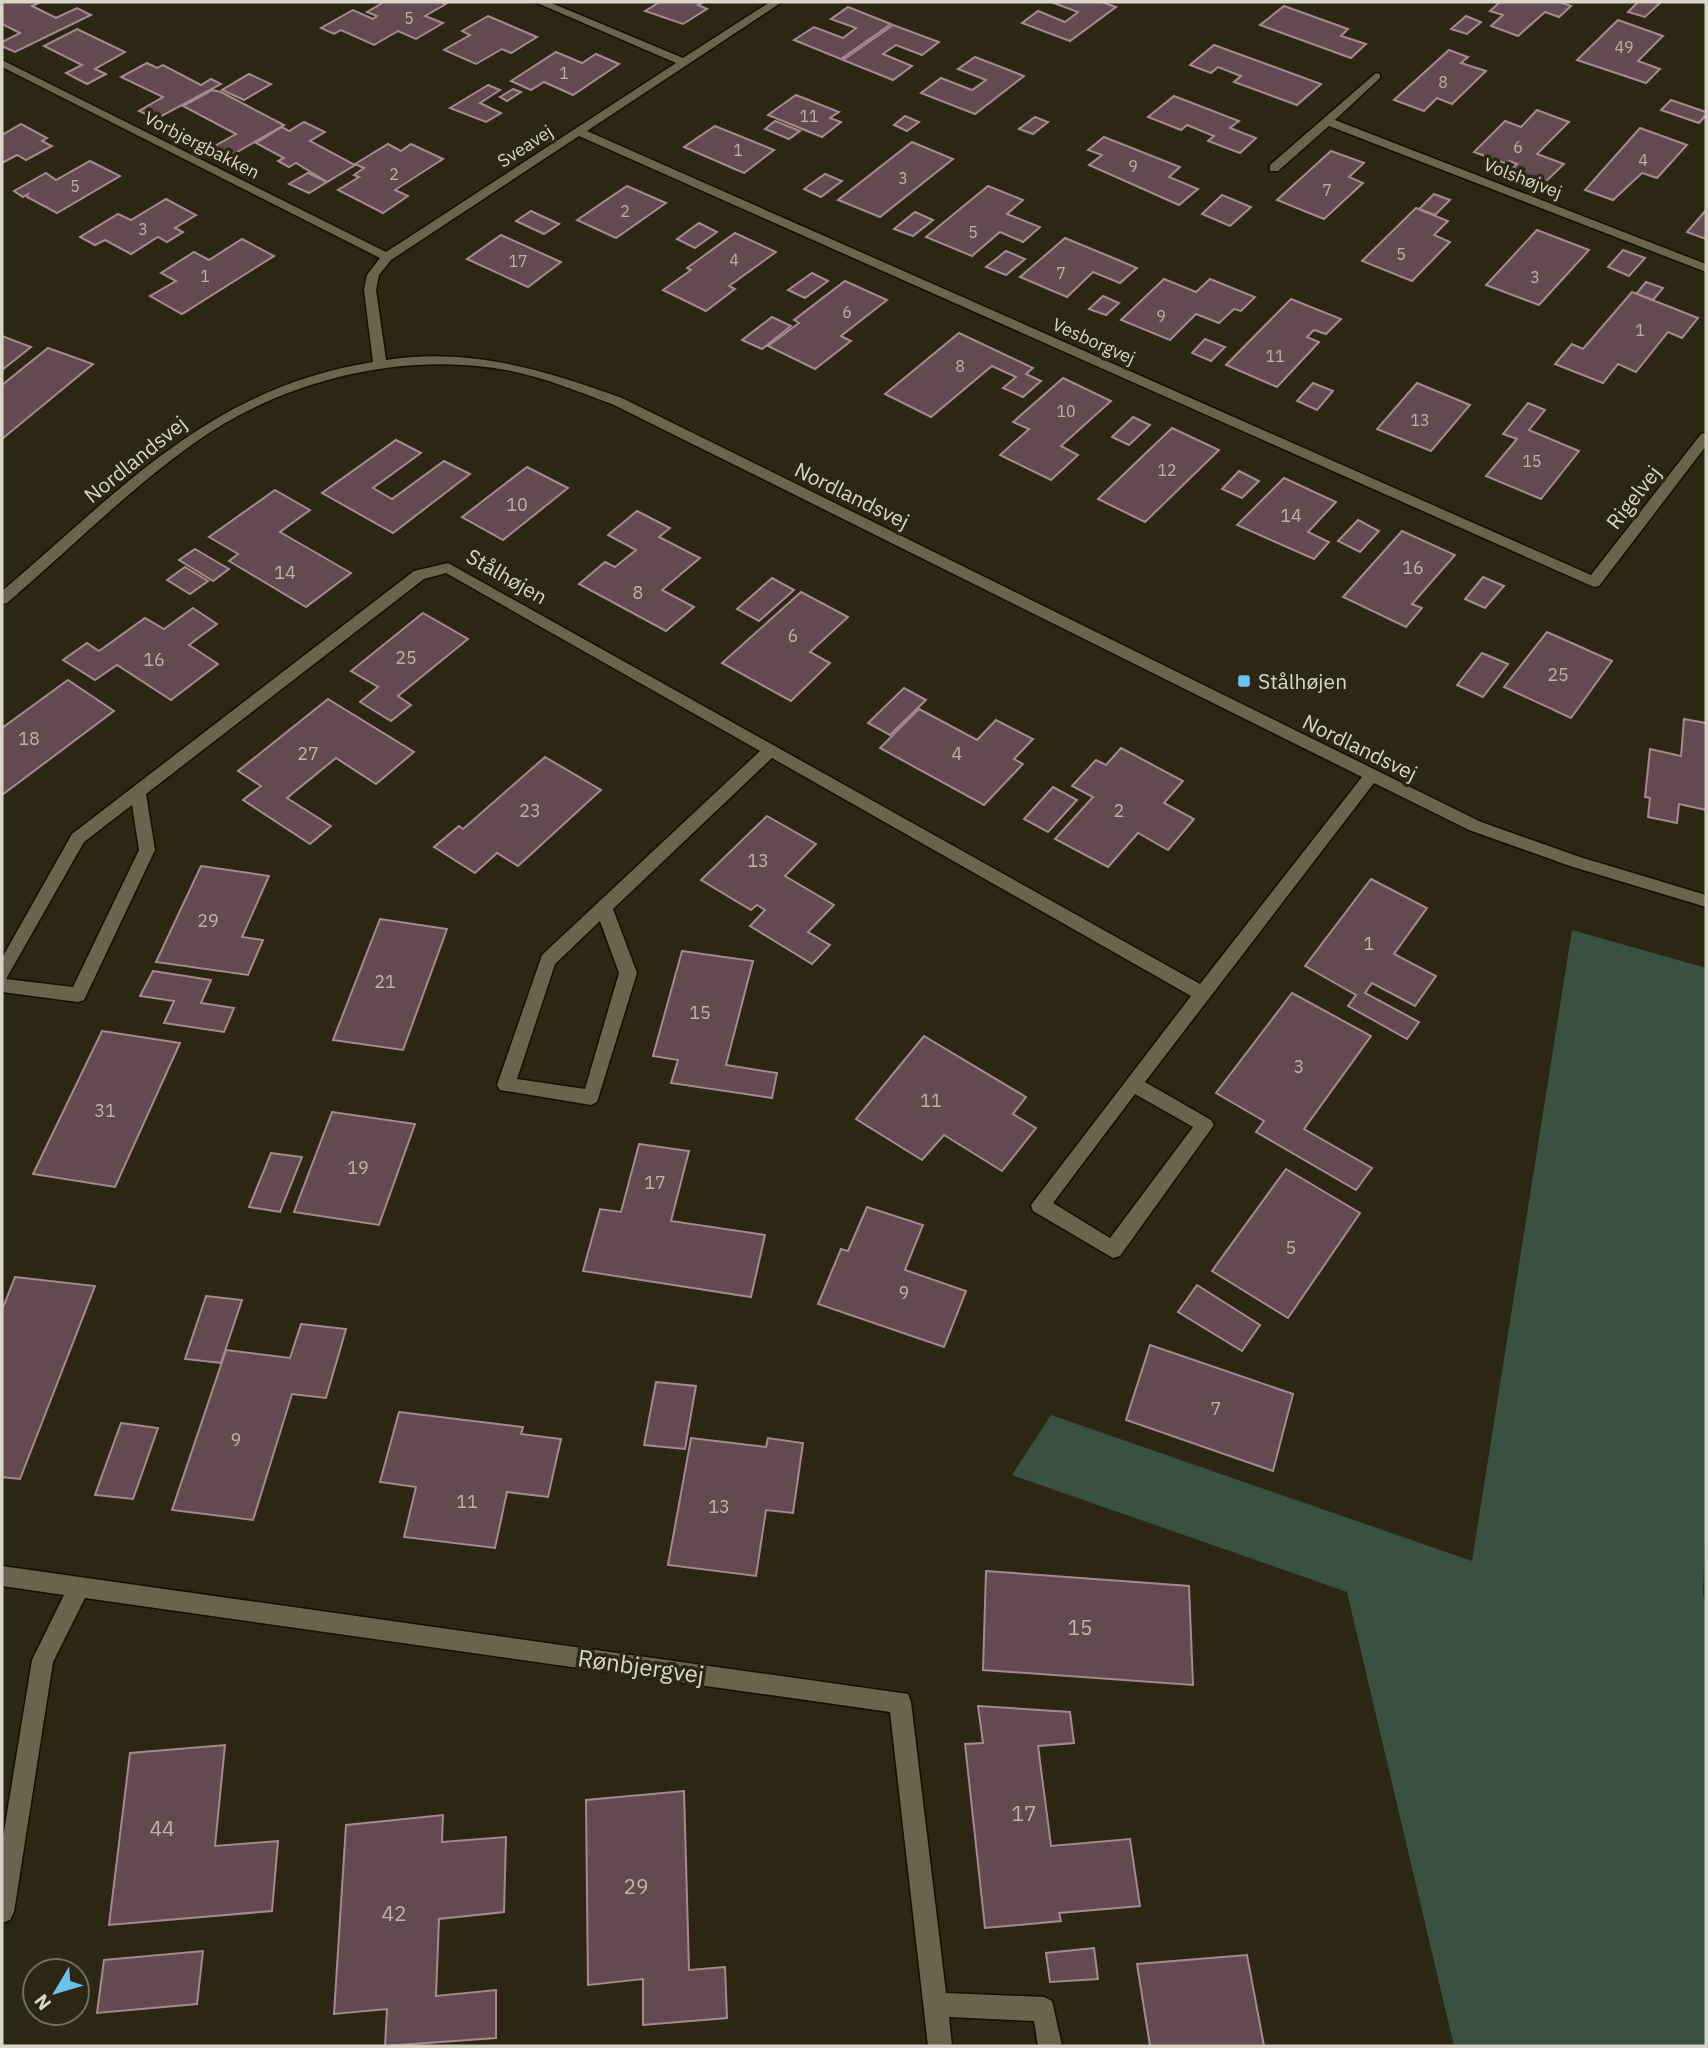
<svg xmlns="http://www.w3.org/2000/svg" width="1708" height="2048" font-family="'IBM Plex Sans',sans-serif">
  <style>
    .green { fill: #385141 }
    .building { fill: #634a51; stroke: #a58991; stroke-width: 2 }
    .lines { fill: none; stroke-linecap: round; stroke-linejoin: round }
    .minor-casing { stroke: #140f00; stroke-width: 3 }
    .minor { fill: #6a644d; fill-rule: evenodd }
    .poi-dot { fill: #6bc3f2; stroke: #2c2712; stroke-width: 2.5 }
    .labels { text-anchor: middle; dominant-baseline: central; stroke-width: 7; stroke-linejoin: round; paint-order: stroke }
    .far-number-label { font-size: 16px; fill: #bcb3ab }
    .far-street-label { font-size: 18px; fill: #d9d6c9; stroke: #2c2712 }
    .number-label { font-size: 18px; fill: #bcb3ab }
    .street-label { font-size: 21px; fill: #d9d6c9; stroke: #2c2712 }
    .poi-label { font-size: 21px; fill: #d9d6c9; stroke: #2c2712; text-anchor: start }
    .near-number-label { font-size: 21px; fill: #bcb3ab }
    .near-street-label { font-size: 24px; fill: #d9d6c9; stroke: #2c2712 }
  </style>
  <rect width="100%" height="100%" fill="#2c2712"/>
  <path class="green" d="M1572,930L1706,968V1505L1703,1594L1706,1607V2046H1454L1347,1592L1012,1475L1051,1415L1472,1561Z"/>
  <g class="building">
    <path d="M2,2H41L32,6L56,18L77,8L91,15L15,52L2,46V42L20,33L2,24Z"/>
    <path d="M384,2H441L446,4L425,16L443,23L416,39L398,31L374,45L341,30L334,34L321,28L353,10L373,19L377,16L367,12Z"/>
    <path d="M660,2H704L698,5L707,9L683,24L645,11Z"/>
    <path d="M1051,2H1102L1116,7L1070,41L1022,23L1038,11L1065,22L1078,12Z"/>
    <path d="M1500,2H1559L1571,6L1559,17L1545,12L1518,36L1491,26L1503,15L1490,11Z"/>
    <path d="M1638,2H1658L1660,3L1645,17L1628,12Z"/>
    <path d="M1284,6L1348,29L1341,36L1366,44L1351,58L1260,25Z"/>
    <path d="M848,7L891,24L841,59L794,40L814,27L843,38L856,28L831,19Z"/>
    <path d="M488,16L537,37L511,53L502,49L476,64L444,50L470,35L462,31Z"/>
    <path d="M1466,16L1481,22L1467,34L1451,29Z"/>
    <path d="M1618,20L1663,36L1638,61L1660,69L1646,83L1577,60Z"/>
    <path d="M893,25L939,42L922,55L896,45L883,54L912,66L893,80L843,60Z"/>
    <path d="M77,29L125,52L95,69L106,74L87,84L66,73L82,65L44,46Z"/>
    <path d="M1214,45L1236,53L1321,84L1297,105L1234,82L1241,76L1218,67L1211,73L1190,65Z"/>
    <path d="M1449,50L1468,57L1461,63L1486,71L1452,104L1437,98L1424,111L1394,100Z"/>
    <path d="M556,52L582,63L596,54L619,64L573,95L544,82L531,90L511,81Z"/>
    <path d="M975,57L1024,76L975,114L921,93L941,78L972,90L986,80L958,69Z"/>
    <path d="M147,63L157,68L163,65L201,85L211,79L221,84L156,119L139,111L163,97L121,77Z"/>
    <path d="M249,74L271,84L244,100L222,90Z"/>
    <path d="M488,85L500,90L480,103L501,113L486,122L450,108Z"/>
    <path d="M513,89L521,92L507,101L500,97Z"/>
    <path d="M212,90L221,92L284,125L230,156L213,147L236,134L183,106Z"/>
    <path d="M796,95L839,112L830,118L841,122L822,137L768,115Z"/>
    <path d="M1174,96L1239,121L1230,128L1256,138L1240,153L1208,141L1214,136L1187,125L1181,130L1148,117Z"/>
    <path d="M1671,100L1706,112V115L1699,123L1661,110Z"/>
    <path d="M1537,110L1569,122L1537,154L1564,164L1537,190L1504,177L1517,164L1509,161L1507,164L1474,152L1505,121L1521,127Z"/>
    <path d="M905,116L919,122L907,131L894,125Z"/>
    <path d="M1035,117L1048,122L1033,134L1019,129Z"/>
    <path d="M775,121L800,131L789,139L765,129Z"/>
    <path d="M304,122L325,132L310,141L355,165L327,182L296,163L289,167L278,161L284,158L256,143L282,127L289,131Z"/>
    <path d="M21,124L47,138L42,141L52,146L26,160L17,155L2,163V135Z"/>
    <path d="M715,126L774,150L744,173L684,147Z"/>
    <path d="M1640,128L1687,145L1657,178L1642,173L1613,200L1585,190Z"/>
    <path d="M1104,137L1180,167L1169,177L1198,189L1179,205L1089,165L1102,155L1088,150Z"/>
    <path d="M912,142L953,159L880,217L838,200Z"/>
    <path d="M388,144L401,151L411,144L443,159L395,190L408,196L383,213L338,190L359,177L354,175L364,168L355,164Z"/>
    <path d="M1331,151L1364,163L1349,177L1363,183L1324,219L1277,200Z"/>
    <path d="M90,161L120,176L57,213L27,197L28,194L23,197L14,191L46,173L56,180Z"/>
    <path d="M308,173L327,182L309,193L289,184Z"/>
    <path d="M825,174L842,181L821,197L804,189Z"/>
    <path d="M627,186L666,203L616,238L577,220Z"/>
    <path d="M988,186L1023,200L1007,214L1040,227L1023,242L1000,232L972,256L926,237Z"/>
    <path d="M1434,194L1450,200L1435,215L1419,209Z"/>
    <path d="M1222,195L1251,207L1230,226L1202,214Z"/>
    <path d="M166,199L196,215L175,228L183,232L167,242L158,237L131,254L105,240L95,245L80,237L118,214L131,220Z"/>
    <path d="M1416,208L1448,221L1434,235L1450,242L1412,281L1362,261Z"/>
    <path d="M1706,210V239L1687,232Z"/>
    <path d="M531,211L559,224L544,234L516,221Z"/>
    <path d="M915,212L933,220L913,236L894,229Z"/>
    <path d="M699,223L717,232L695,248L677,239Z"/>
    <path d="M1537,230L1589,250L1539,305L1486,285Z"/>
    <path d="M735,233L776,252L729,286L735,289L706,311L663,290L691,270L687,268Z"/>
    <path d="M501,235L561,262L528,287L467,259Z"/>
    <path d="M1065,238L1111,257L1137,268L1120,283L1093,272L1067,297L1020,277Z"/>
    <path d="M242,239L274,256L182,314L150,296L176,281L161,273L194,252L209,260Z"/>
    <path d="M1623,250L1645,258L1629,276L1608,267Z"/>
    <path d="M1006,251L1025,259L1006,275L986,267Z"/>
    <path d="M812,273L828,281L805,298L788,290Z"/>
    <path d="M1164,279L1196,292L1210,279L1255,297L1241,311L1234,309L1219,323L1196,314L1170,340L1121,320Z"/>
    <path d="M845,281L887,300L841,336L851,341L815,369L768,346L799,323L794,320Z"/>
    <path d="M1646,282L1663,288L1653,300L1636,294Z"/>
    <path d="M1632,292L1698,318L1682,338L1668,332L1636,372L1618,364L1603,383L1555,364L1572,344L1583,349Z"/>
    <path d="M1103,296L1119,303L1106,315L1089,309Z"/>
    <path d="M1291,299L1341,319L1326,334L1314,330L1307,337L1319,342L1277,387L1226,365Z"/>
    <path d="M772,317L791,326L762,349L742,340Z"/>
    <path d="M959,333L1033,368L1026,374L1041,381L1023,397L1003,388L1016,377L992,366L931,417L885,394Z"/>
    <path d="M2,336L31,347L2,370Z"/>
    <path d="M1205,339L1225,347L1211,361L1192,353Z"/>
    <path d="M48,348L93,364L2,439V385Z"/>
    <path d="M1063,378L1111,401L1061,446L1078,455L1051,480L1000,455L1029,429L1013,422Z"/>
    <path d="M1313,383L1333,391L1317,410L1297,401Z"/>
    <path d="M1417,383L1470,405L1431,451L1377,429Z"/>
    <path d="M1528,403L1545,410L1529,430L1579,451L1541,499L1486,476L1517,439L1503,434Z"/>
    <path d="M1133,417L1150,425L1129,445L1112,437Z"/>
    <path d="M1172,428L1219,450L1145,522L1098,499Z"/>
    <path d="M396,440L421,453L373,488L392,499L444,461L470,474L393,533L322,493Z"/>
    <path d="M527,467L568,488L503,540L462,517Z"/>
    <path d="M1239,471L1259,481L1242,498L1222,489Z"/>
    <path d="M1284,478L1336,502L1308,532L1329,542L1314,559L1237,525Z"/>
    <path d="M275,490L310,510L280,532L351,573L306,607L229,561L238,554L209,537Z"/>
    <path d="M637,511L670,528L659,537L700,558L662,590L694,607L666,631L579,584L605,562L615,567L636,550L608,535Z"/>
    <path d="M1358,520L1379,531L1360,552L1338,541Z"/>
    <path d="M1402,531L1455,555L1412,604L1422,608L1406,627L1343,597Z"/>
    <path d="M195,549L229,569L213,581L179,560Z"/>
    <path d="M185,567L208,581L190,594L167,580Z"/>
    <path d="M1483,577L1504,586L1485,608L1465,599Z"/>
    <path d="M772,578L794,590L759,621L737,609Z"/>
    <path d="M801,592L848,617L810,652L830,663L791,701L722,663Z"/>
    <path d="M193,608L217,624L189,645L218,664L171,700L117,665L95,680L63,660L87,643L99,651L145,618L164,629Z"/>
    <path d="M423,613L468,639L398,696L411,705L391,721L360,702L378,687L351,671Z"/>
    <path d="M1547,632L1612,661L1571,718L1504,687Z"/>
    <path d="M1482,653L1508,664L1483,697L1457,685Z"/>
    <path d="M68,680L114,711L2,795V728Z"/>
    <path d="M904,688L926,700L890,735L868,723Z"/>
    <path d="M328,699L414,752L376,784L336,758L287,798L331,826L310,844L243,800L261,786L238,771Z"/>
    <path d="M919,709L977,740L996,720L1033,739L1014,759L1023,764L984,805L880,748Z"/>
    <path d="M1684,719L1706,723V810L1679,804L1677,823L1648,817L1650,798L1645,797L1650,749L1681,756Z"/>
    <path d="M1121,748L1183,781L1164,803L1194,819L1168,850L1138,833L1108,867L1055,839L1093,797L1072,786L1096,760L1106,765Z"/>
    <path d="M545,757L601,790L518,866L497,853L475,873L434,847L459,826L463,829Z"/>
    <path d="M1053,787L1077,800L1048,832L1024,819Z"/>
    <path d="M767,816L816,844L785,876L834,905L808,932L830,945L812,964L750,926L765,910L757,905L751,910L701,880Z"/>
    <path d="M201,866L269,876L242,937L263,940L248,975L156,962Z"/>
    <path d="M1371,879L1427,908L1394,954L1436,976L1415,1006L1372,983L1365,993L1419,1022L1407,1039L1348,1006L1356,995L1305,966Z"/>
    <path d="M380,919L447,929L403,1050L333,1040Z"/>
    <path d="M682,951L753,961L726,1065L777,1073L772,1098L671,1083L678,1060L653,1056Z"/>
    <path d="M153,971L211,980L201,1003L234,1008L224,1032L164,1023L174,1001L140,996Z"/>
    <path d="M1292,993L1371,1036L1304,1129L1372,1168L1356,1190L1256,1132L1264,1121L1216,1093Z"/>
    <path d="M102,1031L180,1043L115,1187L33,1174Z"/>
    <path d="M924,1036L1026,1097L1013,1114L1036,1128L1002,1171L944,1135L922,1160L856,1119Z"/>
    <path d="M332,1112L415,1124L379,1225L294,1212Z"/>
    <path d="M639,1144L689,1151L671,1221L765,1235L751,1297L583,1271L600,1209L621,1212Z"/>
    <path d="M271,1153L302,1157L280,1212L249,1207Z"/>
    <path d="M1286,1169L1360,1213L1288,1318L1212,1271Z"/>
    <path d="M867,1207L923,1225L905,1270L966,1291L944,1347L818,1304L841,1249L848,1251Z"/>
    <path d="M15,1277L95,1286L20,1479L2,1477V1310Z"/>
    <path d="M1197,1285L1260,1325L1242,1351L1178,1312Z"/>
    <path d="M206,1296L242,1300L221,1363L185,1359Z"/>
    <path d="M301,1324L346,1329L326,1398L292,1394L253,1520L172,1510L226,1350L290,1358Z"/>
    <path d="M1150,1345L1293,1394L1273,1471L1126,1420Z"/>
    <path d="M656,1382L696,1386L685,1449L644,1445Z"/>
    <path d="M399,1412L523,1427L521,1434L561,1439L548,1497L507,1492L495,1548L404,1537L416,1487L380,1482Z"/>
    <path d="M121,1423L158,1428L133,1499L95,1495Z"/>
    <path d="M691,1438L766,1447L768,1438L803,1443L793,1513L766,1510L756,1576L668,1565Z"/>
    <path d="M986,1571L1189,1586L1193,1685L983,1670Z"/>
    <path d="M978,1706L1070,1712L1074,1743L1038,1746L1051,1846L1130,1839L1140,1906L1059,1913L1061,1921L985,1928L965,1744L983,1743Z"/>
    <path d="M225,1745L215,1846L278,1841L272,1911L109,1925L130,1753Z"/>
    <path d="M684,1791L689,1970L725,1967L727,2018L643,2025V1979L588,1985L586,1800Z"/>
    <path d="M443,1815L442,1842L506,1837L504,1912L439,1919L436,1996L496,1990V2038L385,2046L387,2009L334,2014L346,1825Z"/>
    <path d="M1094,1948L1098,1979L1050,1982L1046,1953Z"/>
    <path d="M203,1951L197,2004L97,2013L104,1960Z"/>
    <path d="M1247,1955L1264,2046H1150L1137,1964Z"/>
  </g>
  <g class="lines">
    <g class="minor-casing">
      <g id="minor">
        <path d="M535,2H549L683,58L770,2H782L587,131L1591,575L1701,434L1706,433V446L1599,586L1594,587L579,136L391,260L379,275L376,290L386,360C469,347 545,370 622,398L1481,822L1580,857L1706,895V907L1570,866L1469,830L1374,783L1145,1082L1211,1120L1214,1125L1120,1256L1113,1258L1033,1211L1031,1205L1191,996L772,758L613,909L637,973L597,1102L591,1105L500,1090L497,1085L542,955L760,751L446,573L424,579L146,794L155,850L84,1000L78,1002L2,992V958L72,834L414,571L448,563L1200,984L1362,777L612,404C579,392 546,378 511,371C403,350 282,380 193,444C127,491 69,550 7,603L2,604V591C121,490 210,388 373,362L364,290L367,275L380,258L2,67V60L386,252L676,63ZM132,805L139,850L73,987L6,979L84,842ZM600,921L619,973L585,1089L517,1079L555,964ZM1135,1094L1193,1127L1110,1238L1053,1203Z"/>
        <path d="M1376,73L1380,74V78L1335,120L1706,264V272L1329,126L1278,171H1270V165Z"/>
        <path d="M2,1566L908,1694L911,1702L946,1993L1044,1997L1052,2001L1062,2046H1038L1034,2021L949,2017L952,2046H928L890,1712L85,1598L53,1662L14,1912L10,1920L2,1923V1844L32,1660L64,1595L2,1586Z"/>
      </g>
    </g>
    <use href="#minor" class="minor"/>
  </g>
  <rect class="poi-dot" x="1237" y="674" width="14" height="14" rx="3.5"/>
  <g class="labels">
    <g class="far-number-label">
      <text x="409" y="18">5</text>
      <text x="1624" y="47">49</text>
      <text x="564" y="73">1</text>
      <text x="1443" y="82">8</text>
      <text x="809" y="116">11</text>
      <text x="1518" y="147">6</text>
      <text x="738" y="150">1</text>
      <text x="1643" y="160">4</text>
      <text x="1133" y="166">9</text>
      <text x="394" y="174">2</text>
      <text x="903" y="178">3</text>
      <text x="75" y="186">5</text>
      <text x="1327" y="190">7</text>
      <text x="625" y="211">2</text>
      <text x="143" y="229">3</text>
      <text x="973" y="232">5</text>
      <text x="1401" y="254">5</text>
      <text x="734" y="260">4</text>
      <text x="518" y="261">17</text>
      <text x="1061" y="273">7</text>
      <text x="205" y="276">1</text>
      <text x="1535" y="277">3</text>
      <text x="847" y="312">6</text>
      <text x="1161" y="316">9</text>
      <text x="1640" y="330">1</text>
      <text x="1275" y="356">11</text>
      <text x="960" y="366">8</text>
      <text x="1066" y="411">10</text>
      <text x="1420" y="420">13</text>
      <text x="1532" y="461">15</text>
      <text x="1167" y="470">12</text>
    </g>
    <g class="far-street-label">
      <text transform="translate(202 145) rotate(27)">Vorbjergbakken</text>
      <text transform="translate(525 146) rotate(-33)">Sveavej</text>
      <text transform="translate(1523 178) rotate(21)">Volshøjvej</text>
      <text transform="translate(1094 341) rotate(24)">Vesborgvej</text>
    </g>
    <g class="number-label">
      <text x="517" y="504">10</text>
      <text x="1291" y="515">14</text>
      <text x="1413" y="567">16</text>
      <text x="285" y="572">14</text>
      <text x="638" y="592">8</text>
      <text x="793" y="635">6</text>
      <text x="406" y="657">25</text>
      <text x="154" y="659">16</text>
      <text x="1558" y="674">25</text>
      <text x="29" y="738">18</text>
      <text x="308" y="753">27</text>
      <text x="957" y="753">4</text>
      <text x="530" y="810">23</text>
      <text x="1119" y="810">2</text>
      <text x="758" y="860">13</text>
      <text x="208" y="920">29</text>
      <text x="1369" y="943">1</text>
      <text x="385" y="981">21</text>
      <text x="700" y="1012">15</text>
      <text x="1299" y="1066">3</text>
      <text x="931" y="1100">11</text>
      <text x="105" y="1110">31</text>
      <text x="358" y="1167">19</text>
      <text x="655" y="1182">17</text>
      <text x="1291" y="1247">5</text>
      <text x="904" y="1292">9</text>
      <text x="1216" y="1408">7</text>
      <text x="236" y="1439">9</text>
      <text x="467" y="1501">11</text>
      <text x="719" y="1506">13</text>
    </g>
    <g class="street-label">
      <text transform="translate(135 459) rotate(-39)">Nordlandsvej</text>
      <text transform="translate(852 495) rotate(26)">Nordlandsvej</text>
      <text transform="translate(1633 497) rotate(-52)">Rigelvej</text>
      <text transform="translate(507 576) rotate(30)">Stålhøjen</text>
      <text transform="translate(1360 747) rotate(26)">Nordlandsvej</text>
    </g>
    <g class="poi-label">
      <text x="1258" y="681">Stålhøjen</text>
    </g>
    <g class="near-number-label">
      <text x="1080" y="1627">15</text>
      <text x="1024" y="1813">17</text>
      <text x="162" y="1828">44</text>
      <text x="636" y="1886">29</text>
      <text x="394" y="1913">42</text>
    </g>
    <g class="near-street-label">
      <text transform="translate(641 1666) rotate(8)">Rønbjergvej</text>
    </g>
  </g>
  <rect width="1708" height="2048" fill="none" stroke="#d9d6c9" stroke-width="7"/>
  <g transform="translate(56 1992) rotate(232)"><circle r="33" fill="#2c2712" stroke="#716d5b" stroke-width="2"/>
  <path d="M0-5L12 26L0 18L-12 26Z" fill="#6bc3f2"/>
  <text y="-10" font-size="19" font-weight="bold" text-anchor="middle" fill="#d9d6c9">N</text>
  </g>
</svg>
